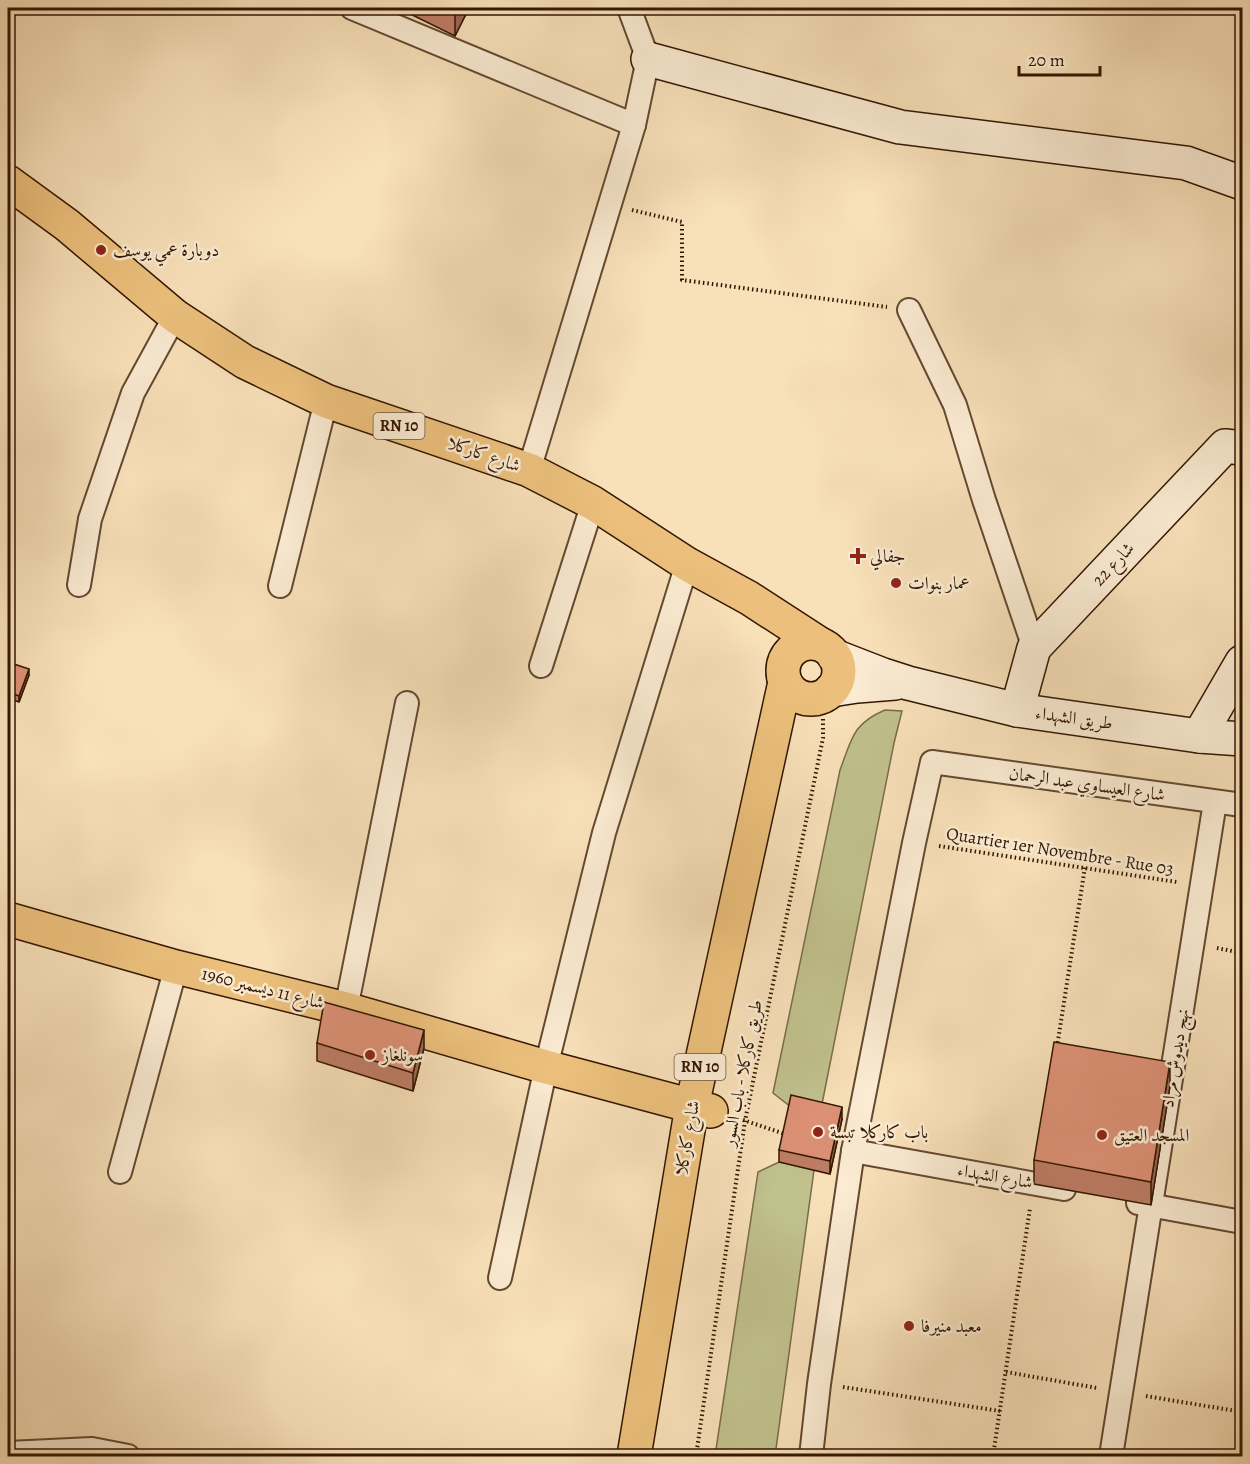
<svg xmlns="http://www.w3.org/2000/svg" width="1250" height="1464" font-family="Alegreya,Amiri,serif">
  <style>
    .green { fill: #c0c18d; stroke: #7a6c48; stroke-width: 1.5 }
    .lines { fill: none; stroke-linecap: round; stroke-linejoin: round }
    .street-casing { stroke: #644830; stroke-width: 26 }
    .secondary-casing { stroke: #331602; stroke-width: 36 }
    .primary-casing { stroke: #331602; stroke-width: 36 }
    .path { stroke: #331602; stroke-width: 4; stroke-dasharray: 1.5 3; stroke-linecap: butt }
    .street { stroke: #faebd2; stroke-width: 22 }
    .secondary { stroke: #faebd2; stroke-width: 33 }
    .primary { stroke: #ecc07c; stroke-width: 33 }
    .wall { fill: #be7d65; stroke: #331602; stroke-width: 1.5 }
    .shaded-wall { fill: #9b6653; stroke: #331602; stroke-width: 1.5 }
    .building { fill: #dd9176; stroke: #331602; stroke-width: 1.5 }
    .poi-dot { fill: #8f2418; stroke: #faebd2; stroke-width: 2 }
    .labels { text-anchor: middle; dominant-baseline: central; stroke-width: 5; stroke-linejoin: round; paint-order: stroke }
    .shield { fill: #faebd2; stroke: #6f5640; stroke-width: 1.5 }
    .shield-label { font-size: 16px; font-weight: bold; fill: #331602 }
    .poi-label { font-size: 18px; fill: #331602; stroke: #faebd2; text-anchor: start }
    .street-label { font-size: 18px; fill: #331602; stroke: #faebd2 }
  </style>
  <rect width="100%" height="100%" fill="#f8e0b9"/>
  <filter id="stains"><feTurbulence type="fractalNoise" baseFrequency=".00333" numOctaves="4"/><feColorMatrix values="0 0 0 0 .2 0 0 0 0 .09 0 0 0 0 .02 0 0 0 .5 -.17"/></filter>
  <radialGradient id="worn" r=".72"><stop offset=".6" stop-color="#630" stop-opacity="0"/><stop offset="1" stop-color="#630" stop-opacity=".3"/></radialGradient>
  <g class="green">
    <path d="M885,710L902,711L894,743L820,1114L791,1107L773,1093L840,770C852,739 852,724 885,710Z"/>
    <path d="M779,1162L814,1170L775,1456H715L758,1172Z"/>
  </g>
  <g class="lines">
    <g class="street-casing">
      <g id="street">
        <path d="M352,8L634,125"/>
        <path d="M909,310L955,405L984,500L1034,648"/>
        <path d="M529,470L634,125L648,59L629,8"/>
        <path d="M79,585L90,519L133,393L175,316"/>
        <path d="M280,586L326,401"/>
        <path d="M541,666L593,503"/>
        <path d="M346,1009L407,703"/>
        <path d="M853,1151L1064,1189"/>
        <path d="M120,1172L176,967"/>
        <path d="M1138,1203L1242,1222"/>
        <path d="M500,1278L546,1067L604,833L687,564"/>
        <path d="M8,1453L92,1449L128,1456"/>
        <path d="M811,1456L819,1384L853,1151L914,843L932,762L1242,805"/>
        <path d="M1111,1456L1215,802"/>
      </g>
    </g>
    <g class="secondary-casing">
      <g id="secondary">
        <path d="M648,59L900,127L1186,163L1242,183"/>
        <path d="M834,656L883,675L908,683L1017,710L1199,736L1242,739"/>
        <path d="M831,690L857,686L895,683"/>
        <path d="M1017,710L1034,648L1225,446L1242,448"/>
        <path d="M1199,736L1242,662"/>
      </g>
    </g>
    <g class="primary-casing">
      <g id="primary">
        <path d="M8,182L67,225L175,316L245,362L326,401L529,470L593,503L687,564L749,598L820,644"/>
        <circle cx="811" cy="671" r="28"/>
        <path d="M8,919L176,967L346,1009L546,1067L711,1111"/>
        <path d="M634,1456L692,1106L785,682"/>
      </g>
    </g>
    <g class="path">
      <path d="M632,210L682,222V280L887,307"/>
      <path d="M939,846L1177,882"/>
      <path d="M1217,948L1242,953"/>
      <path d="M1057,1047L1085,867"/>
      <path d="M743,1120L785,1134"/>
      <path d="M1006,1372L1097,1388"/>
      <path d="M843,1387L1000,1411"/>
      <path d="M1146,1396L1242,1412"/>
      <path d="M696,1456L745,1121L823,738V718"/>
      <path d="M993,1456L1030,1208"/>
    </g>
    <use href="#street" class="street"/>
    <use href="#secondary" class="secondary"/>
    <use href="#primary" class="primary"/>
  </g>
  <g class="wall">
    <path d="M398,8H469L455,36Z"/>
    <path d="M8,662L29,675L19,702L8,698Z"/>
    <path d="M317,1043L424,1048L413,1091L317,1061Z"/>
    <path d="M1170,1086L1151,1205L1034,1184V1160Z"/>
    <path d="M842,1119L830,1174L779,1162V1150Z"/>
  </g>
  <g class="shaded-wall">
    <path d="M457,8H469L455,36V12Z"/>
    <path d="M29,669V675L19,702V696Z"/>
    <path d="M424,1030V1048L413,1091V1073Z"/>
    <path d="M1170,1062V1086L1151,1205V1182Z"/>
    <path d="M842,1107V1119L830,1174V1161Z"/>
  </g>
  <g class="building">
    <path d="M446,8H457L455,12Z"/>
    <path d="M8,662L29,669L19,696L8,692Z"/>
    <path d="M324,1002L424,1030L413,1073L317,1043Z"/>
    <path d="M1054,1042L1170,1062L1151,1182L1034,1160Z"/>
    <path d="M791,1095L842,1107L830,1161L779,1150Z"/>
  </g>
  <g class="poi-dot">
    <circle cx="101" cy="250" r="6"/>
    <path d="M855 547h6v6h6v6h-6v6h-6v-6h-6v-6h6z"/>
    <circle cx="896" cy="583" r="6"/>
    <circle cx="370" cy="1055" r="6"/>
    <circle cx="818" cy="1132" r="6"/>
    <circle cx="1102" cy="1135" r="6"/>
    <circle cx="909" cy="1326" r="6"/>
  </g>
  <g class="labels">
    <g class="shield">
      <rect x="373.5" y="413" width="51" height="26" rx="4.5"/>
      <rect x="674.5" y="1054" width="51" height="26" rx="4.5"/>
    </g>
    <g class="shield-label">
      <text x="399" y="426">RN 10</text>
      <text x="700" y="1067">RN 10</text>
    </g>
    <g class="poi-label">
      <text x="113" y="250">دوبارة عمي يوسف</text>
      <text x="870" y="556">جفالي</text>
      <text x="908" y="583">عمار بنوات</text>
      <text x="382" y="1055">سونلغاز</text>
      <text x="830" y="1132">باب كاركلا تبسة</text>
      <text x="1114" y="1135">المسجد العتيق</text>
      <text x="921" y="1326">معبد منيرفا</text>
    </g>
    <g class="street-label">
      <text transform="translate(484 454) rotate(19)">شارع كاركلا</text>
      <text transform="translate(1113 564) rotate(-47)">شارع 22</text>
      <text transform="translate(1074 718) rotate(8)">طريق الشهداء</text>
      <text transform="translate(1087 784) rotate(8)">شارع العيساوي عبد الرحمان</text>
      <text transform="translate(1060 851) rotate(9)">Quartier 1er Novembre - Rue 03</text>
      <text transform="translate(263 988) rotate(14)">شارع 11 ديسمبر 1960</text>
      <text transform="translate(1175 1058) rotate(-81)">نهج ديدوش مراد</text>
      <text transform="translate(742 1073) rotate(-79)">طريق كاركلا - باب السور</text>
      <text transform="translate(687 1138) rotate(-80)">شارع كاركلا</text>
      <text transform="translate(995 1176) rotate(10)">شارع الشهداء</text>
    </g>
  </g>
  <rect width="1250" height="1464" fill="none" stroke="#f8e0b9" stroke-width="30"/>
  <rect x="9" y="9" width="1232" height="1446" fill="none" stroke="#331602" stroke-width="3"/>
  <rect x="15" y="15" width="1220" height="1434" fill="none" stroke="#331602" stroke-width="1.5"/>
  <path d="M1019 66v9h81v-9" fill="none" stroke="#331602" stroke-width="3"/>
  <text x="1028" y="66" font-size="18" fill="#331602" stroke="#faebd2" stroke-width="4.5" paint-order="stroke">20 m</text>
  <rect width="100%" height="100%" filter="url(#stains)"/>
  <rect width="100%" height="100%" fill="url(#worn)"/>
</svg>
